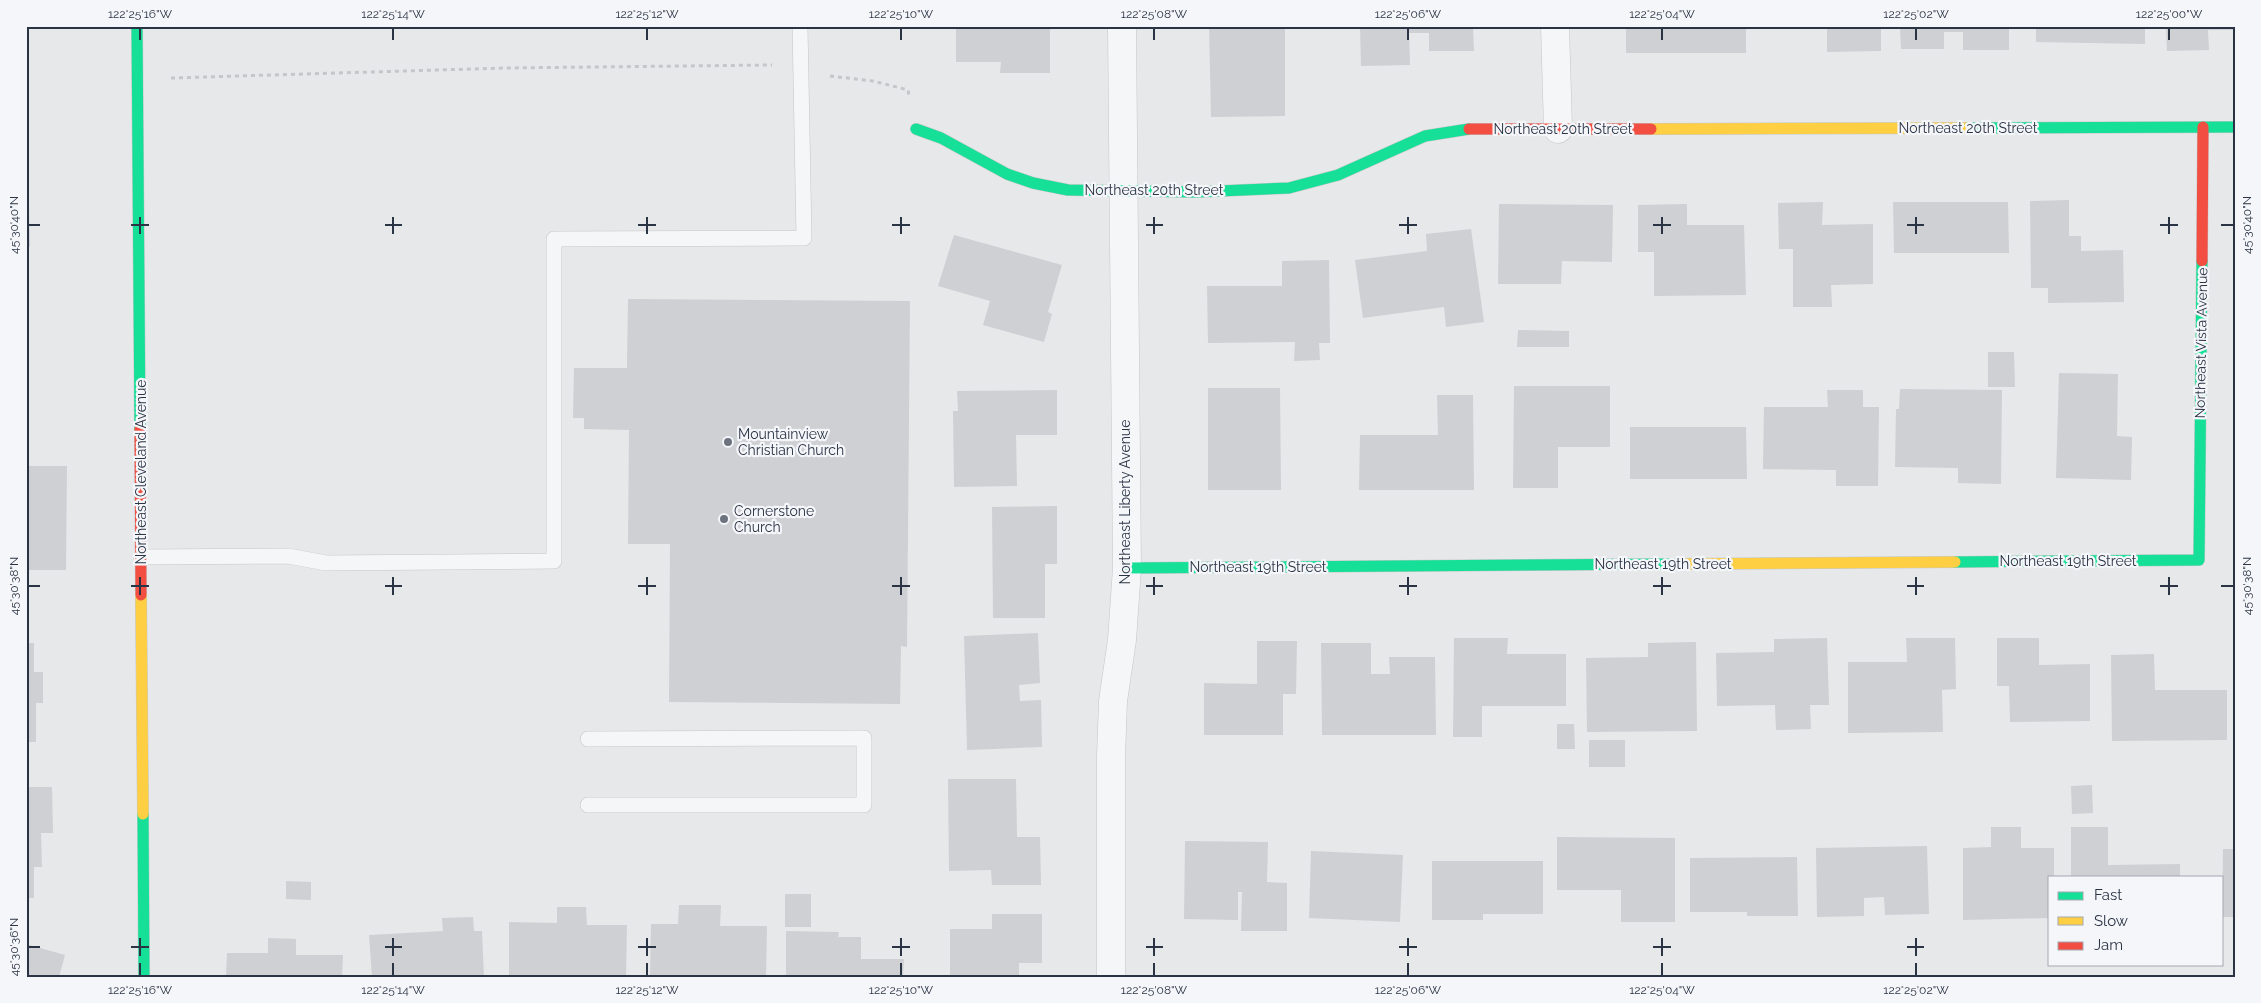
<svg xmlns="http://www.w3.org/2000/svg" width="2261" height="1003" font-family="Raleway,sans-serif">
  <style>
    .building { fill: #ced0d3 }
    .lines { fill: none; stroke-linecap: round; stroke-linejoin: round }
    .lane-casing { stroke: #c4c6c8; stroke-width: 16 }
    .street-casing { stroke: #c4c6c8; stroke-width: 29 }
    .fast-casing { stroke: #c4c6c8; stroke-width: 12 }
    .slow-casing { stroke: #c4c6c8; stroke-width: 12 }
    .jam-casing { stroke: #c4c6c8; stroke-width: 12 }
    .path { stroke: #c5c6ca; stroke-width: 3; stroke-dasharray: 4 4; stroke-linecap: butt }
    .lane { stroke: #f5f6f7; stroke-width: 15 }
    .street { stroke: #f5f6f7; stroke-width: 28 }
    .fast { stroke: #16e098; stroke-width: 11 }
    .slow { stroke: #ffcf43; stroke-width: 11 }
    .jam { stroke: #f24e42; stroke-width: 11 }
    .ticks { fill: none; stroke: #2b3445; stroke-width: 2 }
    .poi-dot { fill: #6c737f; stroke: #f4f6f9; stroke-width: 2 }
    .labels { text-anchor: middle; dominant-baseline: central; stroke-width: 4.5; stroke-linejoin: round; paint-order: stroke }
    .street-label { font-size: 14px; fill: #2b3445; stroke: #f4f6f9 }
    .poi-label { font-size: 14px; fill: #2b3445; stroke: #f4f6f9; text-anchor: start }
    .neatline { fill: none; stroke: #2b3445; stroke-width: 2 }
    .ticks-label { font-size: 12px; text-anchor: middle; fill: #2b3445 }
  </style>
  <rect width="100%" height="100%" fill="#e6e8ea"/>
  <g class="building">
    <path d="M956,26L1050,27V73H1000L1001,62H956Z"/>
    <path d="M1209,26H1285V116L1211,117Z"/>
    <path d="M1360,26H1473L1474,51H1429V33H1409L1410,65L1361,66Z"/>
    <rect x="1626" y="26" width="120" height="27"/>
    <path d="M1827,26H1881V51L1827,52Z"/>
    <path d="M1900,26H2009V50H1963V32H1944V49H1901Z"/>
    <path d="M2036,26H2145V44L2036,42Z"/>
    <path d="M2166,26H2235V30H2208L2209,50L2167,51Z"/>
    <path d="M2069,200V236H2081V251L2123,250L2124,302L2048,303V288H2031L2030,201Z"/>
    <path d="M1823,202L1822,225L1873,224V284L1831,285L1832,307H1793V249H1779L1778,203Z"/>
    <path d="M1893,202H2008L2009,253H1894Z"/>
    <path d="M1499,204L1613,205L1612,262L1562,261L1561,284H1498Z"/>
    <path d="M1687,204V225H1744L1746,295L1654,296V252H1638V205Z"/>
    <path d="M26,205H29L30,247H26Z"/>
    <path d="M1471,229L1484,322L1446,327L1444,307L1363,318L1355,260L1427,251L1426,234Z"/>
    <path d="M954,235L1062,265L1048,312L1052,314L1044,342L983,325L990,301L938,286Z"/>
    <path d="M1329,260L1330,343H1319L1320,360L1294,361L1295,342L1208,343L1207,286H1282V261Z"/>
    <path d="M628,299L910,301L907,647L901,646L900,704L669,702L670,544H628L629,430L584,429V418H573L574,368H627Z"/>
    <path d="M1518,330L1569,331V347H1517Z"/>
    <path d="M1988,352H2014L2015,387H1988Z"/>
    <path d="M2059,373L2118,374L2117,436L2132,437L2131,480L2056,478Z"/>
    <path d="M1514,386H1610V447H1558V488H1513Z"/>
    <path d="M1208,388H1280L1281,490H1208Z"/>
    <path d="M1900,389L2002,390L2001,484L1958,483V468L1895,467L1896,409H1899Z"/>
    <path d="M1057,390V435H1016L1017,486L954,487L953,411H958L957,391Z"/>
    <path d="M1827,390H1863V407H1879L1878,486H1836V470L1763,469L1764,407H1828Z"/>
    <path d="M1437,395H1473L1474,490H1359L1360,435H1438Z"/>
    <path d="M1630,427H1746L1747,479H1630Z"/>
    <path d="M26,466H67L66,570H26Z"/>
    <path d="M1057,506V564H1045V618H993L992,507Z"/>
    <path d="M1038,633L1040,683L1019,685L1020,701L1041,700L1042,747L967,750L964,636Z"/>
    <path d="M1454,638H1508L1507,654H1566V706H1482V737H1453Z"/>
    <path d="M1827,638L1829,705H1810L1811,729L1776,730L1775,705L1717,706L1716,653L1774,652V639Z"/>
    <path d="M1906,638H1955L1956,689L1942,690L1943,732L1848,733V662H1907Z"/>
    <path d="M1997,638H2039V665L2090,664V721L2010,722L2009,686H1997Z"/>
    <path d="M1257,641H1297L1296,694H1283V735H1204V683L1257,684Z"/>
    <path d="M1696,642L1697,731L1587,732L1586,658L1648,657V643Z"/>
    <path d="M26,643H34V672H43V703H36V742H26Z"/>
    <path d="M1321,643H1371V674H1390L1389,657H1435L1436,735H1322Z"/>
    <path d="M2154,654L2155,690H2227V740L2112,741L2111,655Z"/>
    <path d="M1557,724H1574L1575,749H1557Z"/>
    <rect x="1589" y="740" width="36" height="27"/>
    <path d="M948,779H1016L1017,837H1040L1041,885H992L991,870L949,871Z"/>
    <path d="M2092,785L2093,813L2072,814L2071,786Z"/>
    <path d="M26,787H52L53,833H41L42,867H34V898H26Z"/>
    <path d="M1991,827H2021V848H2054V877H2050V918L1963,920V848L1991,847Z"/>
    <path d="M2071,827H2108V865L2180,864V877H2071Z"/>
    <path d="M1557,837L1675,838V922H1621V890H1557Z"/>
    <path d="M1185,841L1268,842L1267,882L1287,883V931H1241L1242,892H1238V920L1184,919Z"/>
    <path d="M1927,846L1929,914L1885,915L1884,897L1864,898V916L1817,917L1816,848Z"/>
    <path d="M2223,849H2235V917H2222Z"/>
    <path d="M1311,851L1403,855L1400,922L1309,918Z"/>
    <path d="M1797,857L1798,916H1747V912H1690V858Z"/>
    <path d="M1432,861H1543V914H1483V920H1432Z"/>
    <path d="M286,881L311,882V900L286,899Z"/>
    <rect x="785" y="894" width="26" height="33"/>
    <path d="M679,905H721L720,926H767L766,977H650L651,924H678Z"/>
    <path d="M557,907H586L587,925H627L626,977L509,976V922L557,923Z"/>
    <path d="M992,914H1042V963H1019V977H950V929H992Z"/>
    <path d="M473,917L474,931H482L484,977H372L369,935L443,931L442,918Z"/>
    <path d="M786,931L839,932L838,937H861V959H904L903,977H786Z"/>
    <path d="M268,938L296,939V955H343L342,977H226L227,953H268Z"/>
    <path d="M26,944L65,955L59,977H26Z"/>
  </g>
  <g class="lines">
    <g class="lane-casing">
      <g id="lane">
        <path d="M141,557L288,556L326,563L554,561V239L804,238L800,26"/>
        <path d="M588,739L864,738V805H588"/>
      </g>
    </g>
    <g class="street-casing">
      <g id="street">
        <path d="M1555,26L1558,129"/>
        <path d="M1111,977V757L1113,701L1122,640L1127,568L1122,26"/>
      </g>
    </g>
    <g class="fast-casing">
      <g id="fast">
        <path d="M137,26L140,429"/>
        <path d="M1967,128L2235,127"/>
        <path d="M916,129L941,138L1007,174L1033,183L1068,190L1196,192L1289,188L1338,175L1425,136L1469,129"/>
        <path d="M1955,562L2199,560L2202,261"/>
        <path d="M1127,568L1678,564"/>
        <path d="M143,814L144,977"/>
      </g>
    </g>
    <g class="slow-casing">
      <g id="slow">
        <path d="M1651,129L1967,128"/>
        <path d="M1678,564L1955,562"/>
        <path d="M141,595L143,814"/>
      </g>
    </g>
    <g class="jam-casing">
      <g id="jam">
        <path d="M1469,129H1651"/>
        <path d="M2202,261L2203,127"/>
        <path d="M140,429L141,595"/>
      </g>
    </g>
    <g class="path">
      <path d="M830,76L873,81L908,90L909,96"/>
      <path d="M171,78L505,68L772,65"/>
    </g>
    <use href="#lane" class="lane"/>
    <use href="#street" class="street"/>
    <use href="#fast" class="fast"/>
    <use href="#slow" class="slow"/>
    <use href="#jam" class="jam"/>
  </g>
  <path class="ticks" d="M140,28V40M393,28V40M647,28V40M901,28V40M1154,28V40M1408,28V40M1662,28V40M1916,28V40M2169,28V40M140,217V234M393,217V234M647,217V234M901,217V234M1154,217V234M1408,217V234M1662,217V234M1916,217V234M2169,217V234M28,225H40M131,225H149M385,225H402M638,225H656M892,225H910M1146,225H1163M1399,225H1417M1653,225H1671M1907,225H1924M2160,225H2178M2221,225H2234M140,577V595M393,577V595M647,577V595M901,577V595M1154,577V595M1408,577V595M1662,577V595M1916,577V595M2169,577V595M28,586H40M131,586H149M385,586H402M638,586H656M892,586H910M1146,586H1163M1399,586H1417M1653,586H1671M1907,586H1924M2160,586H2178M2221,586H2234M140,938V956M393,938V956M647,938V956M901,938V956M1154,938V956M1408,938V956M1662,938V956M1916,938V956M28,947H40M131,947H149M385,947H402M638,947H656M892,947H910M1146,947H1163M1399,947H1417M1653,947H1671M1907,947H1924M140,963V976M393,963V976M647,963V976M901,963V976M1154,963V976M1408,963V976M1662,963V976M1916,963V976"/>
  <g class="poi-dot">
    <circle cx="728" cy="442" r="5"/>
    <circle cx="724" cy="519" r="5"/>
  </g>
  <g class="labels">
    <g class="street-label">
      <text x="1968" y="128">Northeast 20th Street</text>
      <text x="1563" y="129">Northeast 20th Street</text>
      <text x="1154" y="190">Northeast 20th Street</text>
      <text transform="translate(2201 343) rotate(-89)">Northeast Vista Avenue</text>
      <text transform="translate(141 472) rotate(-90)">Northeast Cleveland Avenue</text>
      <text transform="translate(1125 502) rotate(-90)">Northeast Liberty Avenue</text>
      <text x="2068" y="561">Northeast 19th Street</text>
      <text x="1663" y="564">Northeast 19th Street</text>
      <text x="1258" y="567">Northeast 19th Street</text>
    </g>
    <g class="poi-label">
      <text x="738" y="434">Mountainview<tspan x="738" dy="16">Christian Church</tspan></text>
      <text x="734" y="511">Cornerstone<tspan x="734" dy="16">Church</tspan></text>
    </g>
  </g>
  <rect width="2261" height="1003" fill="none" stroke="#f4f6f9" stroke-width="55"/>
  <rect x="2048" y="876" width="175" height="90" fill="#f4f6f9" stroke="#a4a8b1"/>
  <rect x="2058" y="892" width="25" height="8" fill="#16e098" stroke="#a4a8b1"/>
  <text x="2094" y="900" font-size="15" fill="#2b3445">Fast</text>
  <rect x="2058" y="917" width="25" height="8" fill="#ffcf43" stroke="#a4a8b1"/>
  <text x="2094" y="926" font-size="15" fill="#2b3445">Slow</text>
  <rect x="2058" y="942" width="25" height="8" fill="#f24e42" stroke="#a4a8b1"/>
  <text x="2094" y="950" font-size="15" fill="#2b3445">Jam</text>
  <rect x="28" y="28" width="2206" height="948" class="neatline"/>
  <g class="ticks-label">
    <text x="140" y="18">122°25'16"W</text>
    <text x="393" y="18">122°25'14"W</text>
    <text x="647" y="18">122°25'12"W</text>
    <text x="901" y="18">122°25'10"W</text>
    <text x="1154" y="18">122°25'08"W</text>
    <text x="1408" y="18">122°25'06"W</text>
    <text x="1662" y="18">122°25'04"W</text>
    <text x="1916" y="18">122°25'02"W</text>
    <text x="2169" y="18">122°25'00"W</text>
    <text transform="translate(14 225) rotate(-90)" y="4">45°30'40"N</text>
    <text transform="translate(2247 225) rotate(-90)" y="4">45°30'40"N</text>
    <text transform="translate(14 586) rotate(-90)" y="4">45°30'38"N</text>
    <text transform="translate(2247 586) rotate(-90)" y="4">45°30'38"N</text>
    <text transform="translate(14 947) rotate(-90)" y="4">45°30'36"N</text>
    <text x="140" y="994">122°25'16"W</text>
    <text x="393" y="994">122°25'14"W</text>
    <text x="647" y="994">122°25'12"W</text>
    <text x="901" y="994">122°25'10"W</text>
    <text x="1154" y="994">122°25'08"W</text>
    <text x="1408" y="994">122°25'06"W</text>
    <text x="1662" y="994">122°25'04"W</text>
    <text x="1916" y="994">122°25'02"W</text>
  </g>
</svg>
